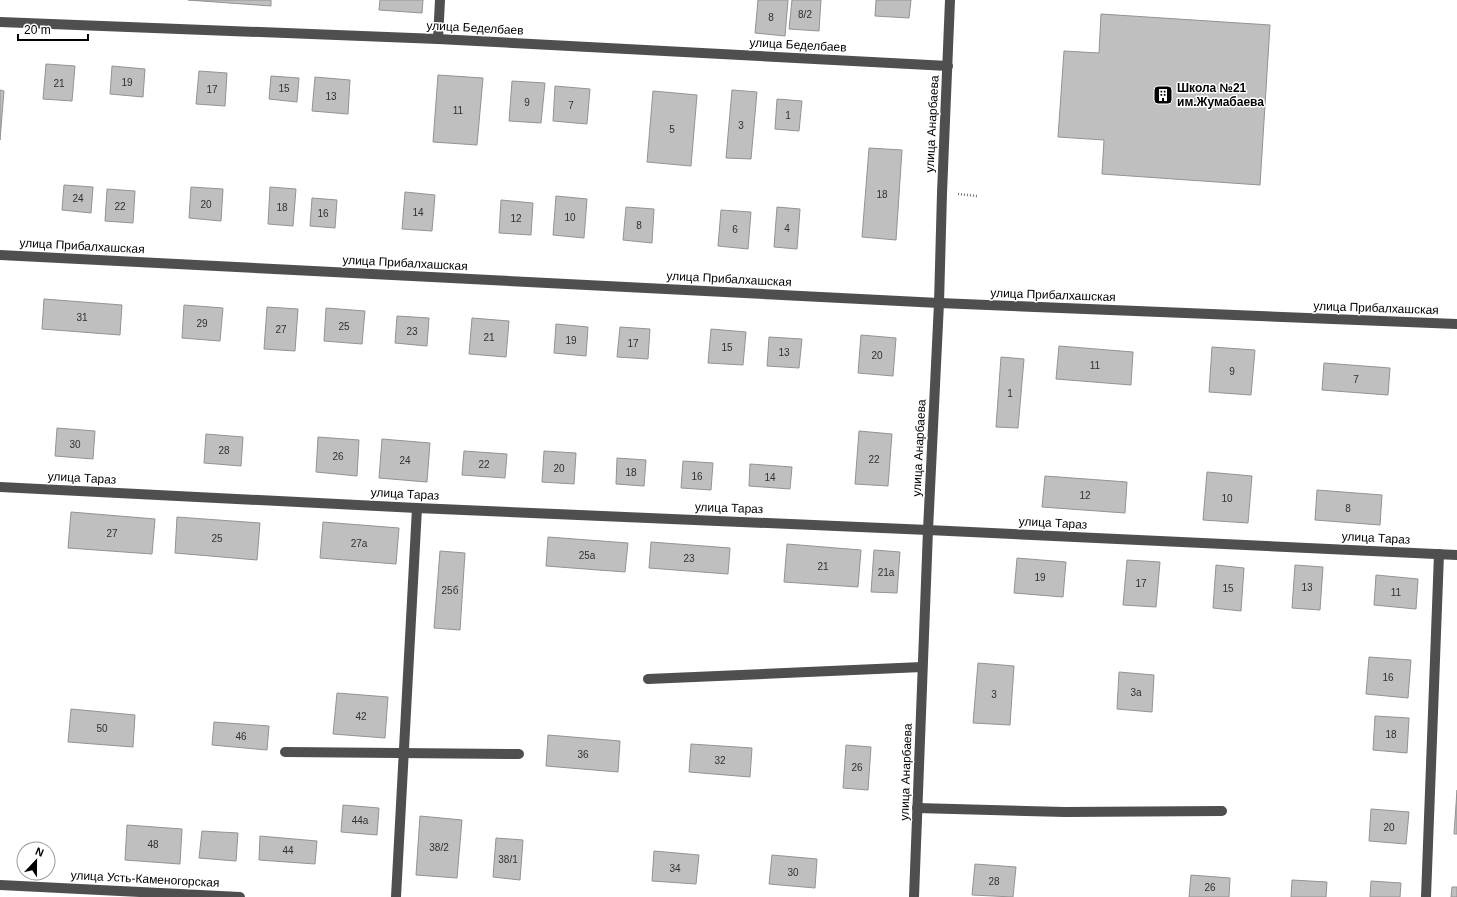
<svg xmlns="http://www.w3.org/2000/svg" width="1457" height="897" font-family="Arial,sans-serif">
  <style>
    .building { fill: #bfbfbf; stroke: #939393 }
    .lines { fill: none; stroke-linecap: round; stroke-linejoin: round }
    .path { stroke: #717171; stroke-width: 2.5; stroke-dasharray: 1 2; stroke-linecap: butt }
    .minor { stroke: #4f4f4f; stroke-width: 10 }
    .labels { text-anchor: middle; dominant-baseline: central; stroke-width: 3; stroke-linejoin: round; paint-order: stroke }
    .number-label { font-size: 10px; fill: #303030 }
    .street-label { font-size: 12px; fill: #000; stroke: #fff }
    .poi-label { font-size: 12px; font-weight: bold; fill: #000; stroke: #fff; text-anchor: start }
  </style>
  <rect width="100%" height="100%" fill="#fff"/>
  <g class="building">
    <path d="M188,0H271V6Z"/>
    <path d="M380,0H423L422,13L379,10Z"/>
    <path d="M758,0H788L785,36L755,33Z"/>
    <path d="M792,0H821L819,31L789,29Z"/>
    <path d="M876,0H911L909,18L875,16Z"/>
    <path d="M1101,14L1270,25L1260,185L1102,174L1104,140L1058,137L1064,51L1099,53Z"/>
    <path d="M46,64L75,66L72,101L43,99Z"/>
    <path d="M112,66L145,69L143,97L110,94Z"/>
    <path d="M199,71L227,73L225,106L196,104Z"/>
    <path d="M438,75L483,78L477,145L433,142Z"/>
    <path d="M271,76L299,78L297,102L269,99Z"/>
    <path d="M315,77L350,80L348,114L312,111Z"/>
    <path d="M512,81L545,83L541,123L509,121Z"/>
    <path d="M555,86L590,89L587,124L553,121Z"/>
    <path d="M0,90L4,91L0,140Z"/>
    <path d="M732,90L757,92L751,159L726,158Z"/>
    <path d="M653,91L697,95L691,166L647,162Z"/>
    <path d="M777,99L802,101L799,131L775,129Z"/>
    <path d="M869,148L902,150L896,240L862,237Z"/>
    <path d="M64,185L93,187L91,213L62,210Z"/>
    <path d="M191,187L223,189L221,221L189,218Z"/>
    <path d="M270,187L296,189L293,226L268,224Z"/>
    <path d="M107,189L135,191L133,223L105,221Z"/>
    <path d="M405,192L435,195L432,231L402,229Z"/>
    <path d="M556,196L587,199L584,238L553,235Z"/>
    <path d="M312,198L337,200L335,228L310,226Z"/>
    <path d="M501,200L533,203L531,235L499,233Z"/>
    <path d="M626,207L654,209L652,243L623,240Z"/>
    <path d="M777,207L800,209L797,249L774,247Z"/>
    <path d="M721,210L751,212L748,249L718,246Z"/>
    <path d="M44,299L122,305L120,335L42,329Z"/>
    <path d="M184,305L223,308L220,341L182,338Z"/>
    <path d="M267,307L298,309L295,351L264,349Z"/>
    <path d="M326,308L365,311L362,344L324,341Z"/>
    <path d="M397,316L429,318L427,346L395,343Z"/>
    <path d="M472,318L509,321L506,357L469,354Z"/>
    <path d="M556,324L588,327L586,356L554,353Z"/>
    <path d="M620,327L650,329L648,359L617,357Z"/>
    <path d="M711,329L746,332L743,365L708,363Z"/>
    <path d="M861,335L896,338L893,376L858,373Z"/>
    <path d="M769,337L802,339L799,368L767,366Z"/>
    <path d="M1059,346L1133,352L1131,385L1056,379Z"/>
    <path d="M1212,347L1255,350L1251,395L1209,392Z"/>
    <path d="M1001,357L1024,359L1018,428L996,427Z"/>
    <path d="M1324,363L1390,368L1388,395L1322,390Z"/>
    <path d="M57,428L95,431L93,459L55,456Z"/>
    <path d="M859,431L892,434L888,486L855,484Z"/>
    <path d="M206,434L243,437L241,466L204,463Z"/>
    <path d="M318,437L359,440L357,476L316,472Z"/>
    <path d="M382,439L430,443L427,482L379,478Z"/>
    <path d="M464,451L507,454L505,478L462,475Z"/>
    <path d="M544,451L576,453L574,484L542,482Z"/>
    <path d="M617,458L646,460L644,486L616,484Z"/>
    <path d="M683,461L713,463L711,490L681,488Z"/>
    <path d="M750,464L792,467L790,489L749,486Z"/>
    <path d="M1207,472L1252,476L1248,523L1203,520Z"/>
    <path d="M1045,476L1127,482L1125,513L1042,507Z"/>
    <path d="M1317,490L1382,495L1380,525L1315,520Z"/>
    <path d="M71,512L155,519L152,554L68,548Z"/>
    <path d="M177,517L260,523L257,560L175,553Z"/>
    <path d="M323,522L399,528L396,564L320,558Z"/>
    <path d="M548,537L628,543L625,572L546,566Z"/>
    <path d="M651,542L730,548L728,574L649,568Z"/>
    <path d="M787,544L861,550L858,587L784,582Z"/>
    <path d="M874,550L900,552L897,593L871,592Z"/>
    <path d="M440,551L465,553L460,630L434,628Z"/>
    <path d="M1017,558L1066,562L1063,597L1014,593Z"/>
    <path d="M1127,560L1160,562L1156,607L1123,605Z"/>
    <path d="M1216,565L1244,568L1241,611L1213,608Z"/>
    <path d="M1295,565L1323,567L1320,610L1292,608Z"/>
    <path d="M1376,575L1418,579L1416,609L1374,605Z"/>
    <path d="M1369,657L1411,660L1408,698L1366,694Z"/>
    <path d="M978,663L1014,666L1010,725L973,723Z"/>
    <path d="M1119,672L1154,675L1152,712L1117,709Z"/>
    <path d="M337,693L388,697L385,738L333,734Z"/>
    <path d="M71,709L135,715L133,747L68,742Z"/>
    <path d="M1375,716L1409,718L1407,753L1373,750Z"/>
    <path d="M214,722L269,726L267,750L212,745Z"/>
    <path d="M548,735L620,741L618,772L546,766Z"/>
    <path d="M691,744L752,748L750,777L689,772Z"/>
    <path d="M846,745L871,747L868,790L843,788Z"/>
    <path d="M1457,790V834H1454Z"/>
    <path d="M343,805L379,808L377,835L341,832Z"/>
    <path d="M1371,809L1409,812L1406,844L1369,841Z"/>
    <path d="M420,816L462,820L457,878L416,875Z"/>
    <path d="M127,825L182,829L180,864L125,860Z"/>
    <path d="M202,831L238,833L236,861L199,858Z"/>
    <path d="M260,836L317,841L315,864L259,860Z"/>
    <path d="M496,838L523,840L520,880L493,877Z"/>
    <path d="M654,851L699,855L696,884L652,881Z"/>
    <path d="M772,855L817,859L815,888L769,884Z"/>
    <path d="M975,864L1016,867L1013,897L972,895Z"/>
    <path d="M1191,875L1230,878L1229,897H1189Z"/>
    <path d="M1292,880L1327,882L1326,897H1291Z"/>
    <path d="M1371,881L1401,883L1400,897H1370Z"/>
    <path d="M1452,887H1457V897H1451Z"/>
  </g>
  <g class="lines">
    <path class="path" d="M958,194L977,196"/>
    <g class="minor">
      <path d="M0,22L438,39L948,66"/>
      <path d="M438,39L440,0"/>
      <path d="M0,255L939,303L1457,324"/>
      <path d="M0,487L417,508L928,530L1457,555"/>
      <path d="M648,679L922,667"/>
      <path d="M285,752L519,754"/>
      <path d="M917,808L1065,812L1222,811"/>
      <path d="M0,885L240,897"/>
      <path d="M396,897L417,508"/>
      <path d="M914,897L928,530L939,303L942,193L950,0"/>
      <path d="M1426,897L1439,554"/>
    </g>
  </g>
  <defs>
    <g id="building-square" transform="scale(1)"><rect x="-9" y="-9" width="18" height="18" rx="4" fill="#000" stroke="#fff"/><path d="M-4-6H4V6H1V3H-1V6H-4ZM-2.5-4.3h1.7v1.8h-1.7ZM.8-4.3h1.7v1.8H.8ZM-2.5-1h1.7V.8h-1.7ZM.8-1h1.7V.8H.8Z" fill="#fff"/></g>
  </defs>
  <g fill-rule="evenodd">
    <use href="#building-square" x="1163" y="95"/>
  </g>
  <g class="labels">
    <g class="number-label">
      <text x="805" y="14">8/2</text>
      <text x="771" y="17">8</text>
      <text x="127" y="82">19</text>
      <text x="59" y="83">21</text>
      <text x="284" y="88">15</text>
      <text x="212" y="89">17</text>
      <text x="331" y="96">13</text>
      <text x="527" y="102">9</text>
      <text x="571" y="105">7</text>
      <text x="458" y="110">11</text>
      <text x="788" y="115">1</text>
      <text x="741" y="125">3</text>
      <text x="672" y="129">5</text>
      <text x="882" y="194">18</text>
      <text x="78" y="198">24</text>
      <text x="206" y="204">20</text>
      <text x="120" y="206">22</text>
      <text x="282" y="207">18</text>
      <text x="418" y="212">14</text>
      <text x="323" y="213">16</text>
      <text x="570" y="217">10</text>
      <text x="516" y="218">12</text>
      <text x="639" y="225">8</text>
      <text x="787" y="228">4</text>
      <text x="735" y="229">6</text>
      <text x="82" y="317">31</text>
      <text x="202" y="323">29</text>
      <text x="344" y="326">25</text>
      <text x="281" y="329">27</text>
      <text x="412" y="331">23</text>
      <text x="489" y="337">21</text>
      <text x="571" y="340">19</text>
      <text x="633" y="343">17</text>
      <text x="727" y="347">15</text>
      <text x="784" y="352">13</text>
      <text x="877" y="355">20</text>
      <text x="1095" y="365">11</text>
      <text x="1232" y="371">9</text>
      <text x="1356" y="379">7</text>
      <text x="1010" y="393">1</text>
      <text x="75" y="444">30</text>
      <text x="224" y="450">28</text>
      <text x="338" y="456">26</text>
      <text x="874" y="459">22</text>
      <text x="405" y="460">24</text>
      <text x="484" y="464">22</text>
      <text x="559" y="468">20</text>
      <text x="631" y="472">18</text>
      <text x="697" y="476">16</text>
      <text x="770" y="477">14</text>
      <text x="1085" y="495">12</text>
      <text x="1227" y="498">10</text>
      <text x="1348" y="508">8</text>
      <text x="112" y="533">27</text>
      <text x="217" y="538">25</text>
      <text x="359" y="543">27а</text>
      <text x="587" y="555">25а</text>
      <text x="689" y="558">23</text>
      <text x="823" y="566">21</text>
      <text x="886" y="572">21а</text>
      <text x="1040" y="577">19</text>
      <text x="1141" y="583">17</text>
      <text x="1307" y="587">13</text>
      <text x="1228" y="588">15</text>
      <text x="450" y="590">25б</text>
      <text x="1396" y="592">11</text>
      <text x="1388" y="677">16</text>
      <text x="1136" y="692">3а</text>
      <text x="994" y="694">3</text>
      <text x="361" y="716">42</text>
      <text x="102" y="728">50</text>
      <text x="1391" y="734">18</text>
      <text x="241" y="736">46</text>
      <text x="583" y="754">36</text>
      <text x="720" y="760">32</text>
      <text x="857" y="767">26</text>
      <text x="360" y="820">44а</text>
      <text x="1389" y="827">20</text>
      <text x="153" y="844">48</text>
      <text x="439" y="847">38/2</text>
      <text x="288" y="850">44</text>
      <text x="508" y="859">38/1</text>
      <text x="675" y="868">34</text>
      <text x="793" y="872">30</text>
      <text x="994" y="881">28</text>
      <text x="1210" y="887">26</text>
    </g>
    <g class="street-label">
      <text transform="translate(475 28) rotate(3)">улица Беделбаев</text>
      <text transform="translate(798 45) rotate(3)">улица Беделбаев</text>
      <text transform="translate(932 124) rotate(-87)">улица Анарбаева</text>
      <text transform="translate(82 246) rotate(3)">улица Прибалхашская</text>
      <text transform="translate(405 263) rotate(3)">улица Прибалхашская</text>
      <text transform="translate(729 279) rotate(3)">улица Прибалхашская</text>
      <text transform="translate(1053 295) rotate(2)">улица Прибалхашская</text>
      <text transform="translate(1376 308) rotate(2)">улица Прибалхашская</text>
      <text transform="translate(919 448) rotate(-87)">улица Анарбаева</text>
      <text transform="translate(82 478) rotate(3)">улица Тараз</text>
      <text transform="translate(405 494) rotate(3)">улица Тараз</text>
      <text transform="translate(729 508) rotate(2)">улица Тараз</text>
      <text transform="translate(1053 523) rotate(3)">улица Тараз</text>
      <text transform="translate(1376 538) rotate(3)">улица Тараз</text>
      <text transform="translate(906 772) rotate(-88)">улица Анарбаева</text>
      <text transform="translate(145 879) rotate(3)">улица Усть-Каменогорская</text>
    </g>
    <g class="poi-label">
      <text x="1177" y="88">Школа №21<tspan x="1177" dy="14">им.Жумабаева</tspan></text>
    </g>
  </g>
  <g transform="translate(36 861) rotate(22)"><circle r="19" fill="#ffffff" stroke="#999999"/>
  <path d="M0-3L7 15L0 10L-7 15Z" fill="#000000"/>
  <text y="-6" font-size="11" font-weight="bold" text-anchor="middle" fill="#000000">N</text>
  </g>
  <path d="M18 34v6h70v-6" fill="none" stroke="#000000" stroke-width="2"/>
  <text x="24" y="34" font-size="12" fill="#000000" stroke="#ffffff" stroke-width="3" paint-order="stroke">20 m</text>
</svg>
